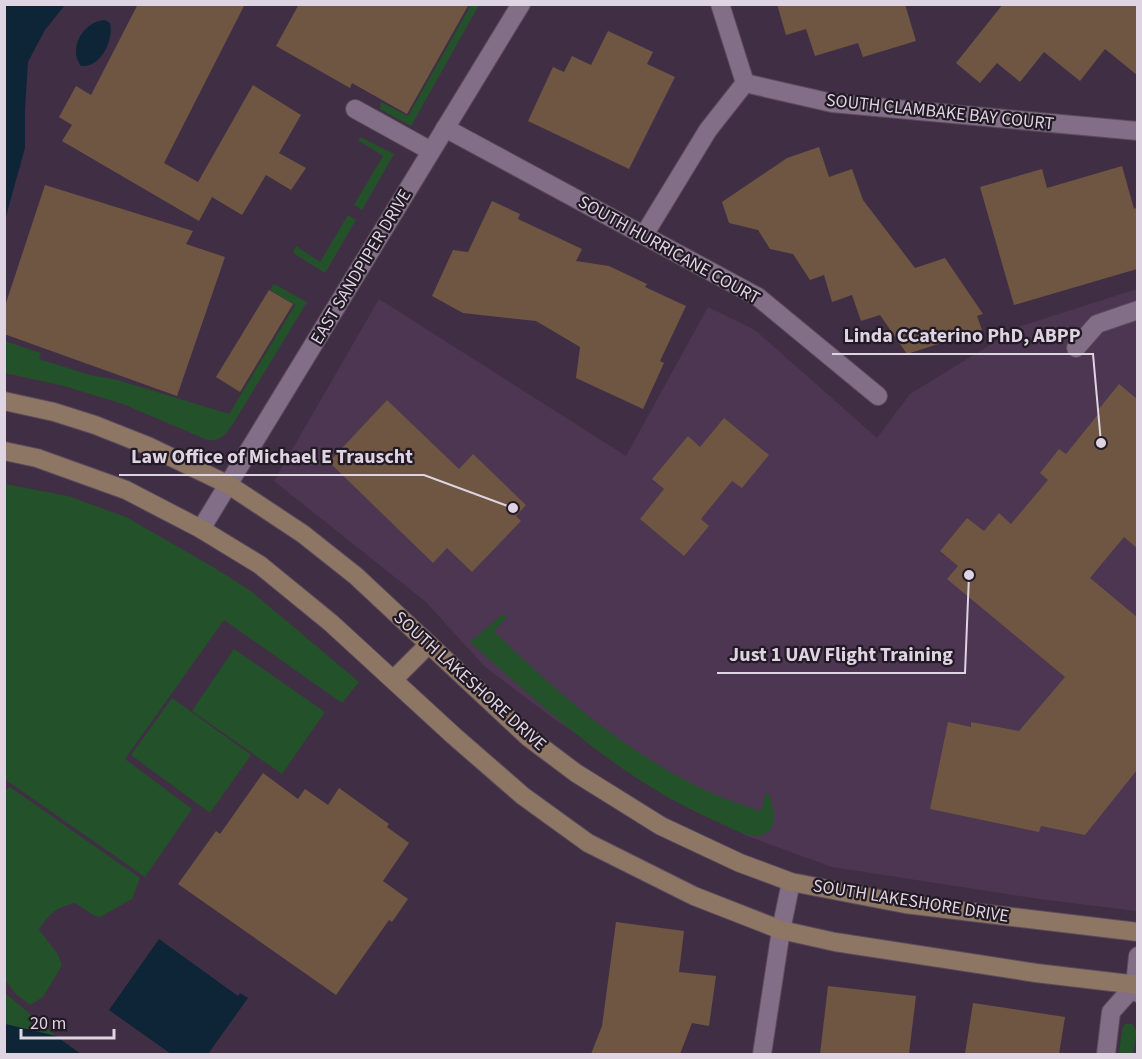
<svg xmlns="http://www.w3.org/2000/svg" width="1142" height="1059" font-family="'Source Sans 3',sans-serif">
  <style>
    .built { fill: #4c3651 }
    .green { fill: #235129 }
    .water { fill: #0d2537 }
    .building { fill: #6e5643 }
    .lines { fill: none; stroke-linecap: round; stroke-linejoin: round }
    .lane-casing { stroke: #5b4b5d; stroke-width: 20 }
    .street-casing { stroke: #5b4b5d; stroke-width: 20 }
    .secondary-casing { stroke: #5b4b5d; stroke-width: 20 }
    .lane { stroke: #826e86; stroke-width: 18 }
    .street { stroke: #826e86; stroke-width: 18 }
    .secondary { stroke: #8e7664; stroke-width: 18 }
    .labels { text-anchor: middle; dominant-baseline: central; stroke-width: 4.5; stroke-linejoin: round; paint-order: stroke }
    .street-label { font-size: 18px; fill: #dfd4e1; stroke: #221a24 }
    .leader { fill: none; stroke: #dfd4e1; stroke-width: 2 }
    .callout-dot { fill: #dfd4e1; stroke: #221a24; stroke-width: 2 }
    .callout-label { font-size: 20px; text-anchor: middle; font-weight: bold; fill: #dfd4e1; stroke: #221a24; stroke-width: 4.5; stroke-linejoin: round; paint-order: stroke }
  </style>
  <rect width="100%" height="100%" fill="#402f44"/>
  <path class="built" d="M1137,289V911L1039,899L832,867L747,836L622,764L554,719L484,666L426,602L274,481L379,299L626,456L708,307L755,330L877,438L910,394L1021,326Z"/>
  <g class="green">
    <path d="M471,5H479L411,126L380,109L381,102L408,116Z"/>
    <path d="M360,137L394,154L362,210L354,205L383,156L358,140Z"/>
    <path d="M348,215L356,220L325,273L293,253L296,246L320,262Z"/>
    <path d="M274,284L307,302L233,424C226,434 219,444 205,439L123,404L64,386L5,373V341L41,353L39,359L90,375L118,380L229,414L295,305L270,290Z"/>
    <path d="M5,484L68,496L126,517L213,567L252,592L359,682L342,703L224,620L125,759L192,809L145,877L6,780L5,781Z"/>
    <path d="M503,614L507,617L494,631C568,704 659,782 761,811L767,791C772,801 778,820 770,830C756,844 734,829 720,823C620,780 549,712 470,642Z"/>
    <path d="M234,649L325,712L282,774L192,711Z"/>
    <path d="M172,698L251,755L210,813L131,755Z"/>
    <path d="M10,787L140,878L132,899L100,917L95,916L75,903C57,907 48,914 39,930L57,953L62,965L43,997L30,1005L15,993L5,980L4,791Z"/>
    <path d="M5,993L56,1036L5,1024Z"/>
    <path d="M1125,1024H1132L1137,1031L1133,1054H1119L1122,1029Z"/>
  </g>
  <g class="water">
    <path d="M5,4L65,5L45,30L28,62L25,110V148L5,220Z"/>
    <path d="M105,20L110,23C114,40 101,68 81,66C67,48 84,21 105,20Z"/>
    <path d="M159,939L238,996L240,993L248,998L208,1054H171L109,1010Z"/>
    <path d="M5,1024L56,1036L81,1054H5Z"/>
  </g>
  <g class="building">
    <path d="M138,4H245L164,163L198,182L253,85L301,115L279,153L306,168L291,190L266,175L242,215L212,197L199,221L62,141L72,125L59,117L76,86L91,95Z"/>
    <path d="M299,4H469L407,114L352,83L350,88L276,46Z"/>
    <path d="M777,4H905L916,41L863,57L858,43L815,56L806,29L786,35Z"/>
    <path d="M1003,4H1137V75L1105,49L1080,81L1044,52L1020,82L997,63L980,83L956,63Z"/>
    <path d="M608,31L653,52L647,64L675,77L629,169L528,121L553,67L564,72L572,56L591,65Z"/>
    <path d="M819,147L829,177L852,169L863,200L915,268L945,258L983,314L977,316L982,330L907,354L880,315L861,321L852,295L832,302L824,275L810,280L793,254L770,249L758,230L729,223L722,202L787,158Z"/>
    <path d="M1122,166L1134,209L1137,207V269L1014,305L980,187L1042,169L1047,188Z"/>
    <path d="M45,185L193,231L186,244L225,257L177,396L4,334V309Z"/>
    <path d="M492,201L520,214L518,219L582,249L576,261L609,266L647,284L645,287L686,306L660,361L664,363L643,409L576,378L580,347L536,321L463,313L432,296L453,250L468,252Z"/>
    <path d="M269,290L293,304L240,392L216,377Z"/>
    <path d="M1119,384L1137,399V548L1124,537L1090,578L1137,617V770L1085,835L1041,826L1039,832L930,809L948,722L971,727V722L1019,731L1065,677L947,579L958,566L940,551L967,518L984,531L999,513L1011,524L1048,480L1040,473L1059,449L1066,454L1100,412L1098,410Z"/>
    <path d="M387,400L459,469L473,454L526,505L516,516L521,521L472,572L447,548L433,563L329,462Z"/>
    <path d="M724,418L769,455L742,488L732,481L701,519L709,526L684,556L640,519L664,489L652,479L688,436L700,447Z"/>
    <path d="M263,773L298,799L305,789L328,805L339,788L389,824L387,827L409,843L383,881L408,899L392,922L389,920L336,995L178,884L216,831L220,834Z"/>
    <path d="M616,922L684,931L679,972L716,976L709,1026L692,1023L680,1054H591L602,1026Z"/>
    <path d="M828,986L916,996L909,1054H820Z"/>
    <path d="M973,1003L1065,1017L1059,1054H965Z"/>
  </g>
  <g class="lines">
    <g class="lane-casing">
      <g id="lane">
        <path d="M720,4L745,83"/>
        <path d="M745,83L832,103L1138,131"/>
        <path d="M355,109L431,151"/>
        <path d="M445,128L758,297L878,396"/>
        <path d="M644,235L708,130L745,83"/>
        <path d="M1076,348L1097,324L1138,310"/>
      </g>
    </g>
    <g class="street-casing">
      <g id="street">
        <path d="M201,529L521,4"/>
        <path d="M1138,956L1135,985L1138,993"/>
        <path d="M762,1054L781,930L791,882"/>
        <path d="M1106,1054L1111,1012L1135,985"/>
      </g>
    </g>
    <g class="secondary-casing">
      <g id="secondary">
        <path d="M4,401L54,412L95,425L148,446L229,485L303,534L356,576L528,737L576,773L661,826L740,863L791,882L905,904L1138,932"/>
        <path d="M4,451L37,458L126,490L201,529L260,565L331,623L454,736L523,796L588,843L694,896L781,930L835,942L1036,973L1138,985"/>
        <path d="M394,679L429,644"/>
      </g>
    </g>
    <use href="#lane" class="lane"/>
    <use href="#street" class="street"/>
    <use href="#secondary" class="secondary"/>
  </g>
  <g class="labels">
    <g class="street-label">
      <text transform="translate(940 112) rotate(6)">SOUTH CLAMBAKE BAY COURT</text>
      <text transform="translate(669 250) rotate(29)">SOUTH HURRICANE COURT</text>
      <text transform="translate(361 267) rotate(-59)">EAST SANDPIPER DRIVE</text>
      <text transform="translate(470 681) rotate(42)">SOUTH LAKESHORE DRIVE</text>
      <text transform="translate(911 901) rotate(9)">SOUTH LAKESHORE DRIVE</text>
    </g>
  </g>
  <path class="leader" d="M1101 443L1093 354H832M513 508L424 475H119M969 575L965 673H717"/>
  <g class="callout-dot">
    <circle cx="1101" cy="443" r="6"/>
    <circle cx="513" cy="508" r="6"/>
    <circle cx="969" cy="575" r="6"/>
  </g>
  <g class="callout-label">
    <text x="962" y="342">Linda CCaterino PhD, ABPP</text>
    <text x="272" y="463">Law Office of Michael E Trauscht</text>
    <text x="841" y="661">Just 1 UAV Flight Training</text>
  </g>
  <rect width="1142" height="1059" fill="none" stroke="#dfd4e1" stroke-width="12"/>
  <path d="M21 1029v9h93v-9" fill="none" stroke="#dfd4e1" stroke-width="3"/>
  <text x="30" y="1029" font-size="18" fill="#dfd4e1" stroke="#221a24" stroke-width="4.5" paint-order="stroke">20 m</text>
</svg>
